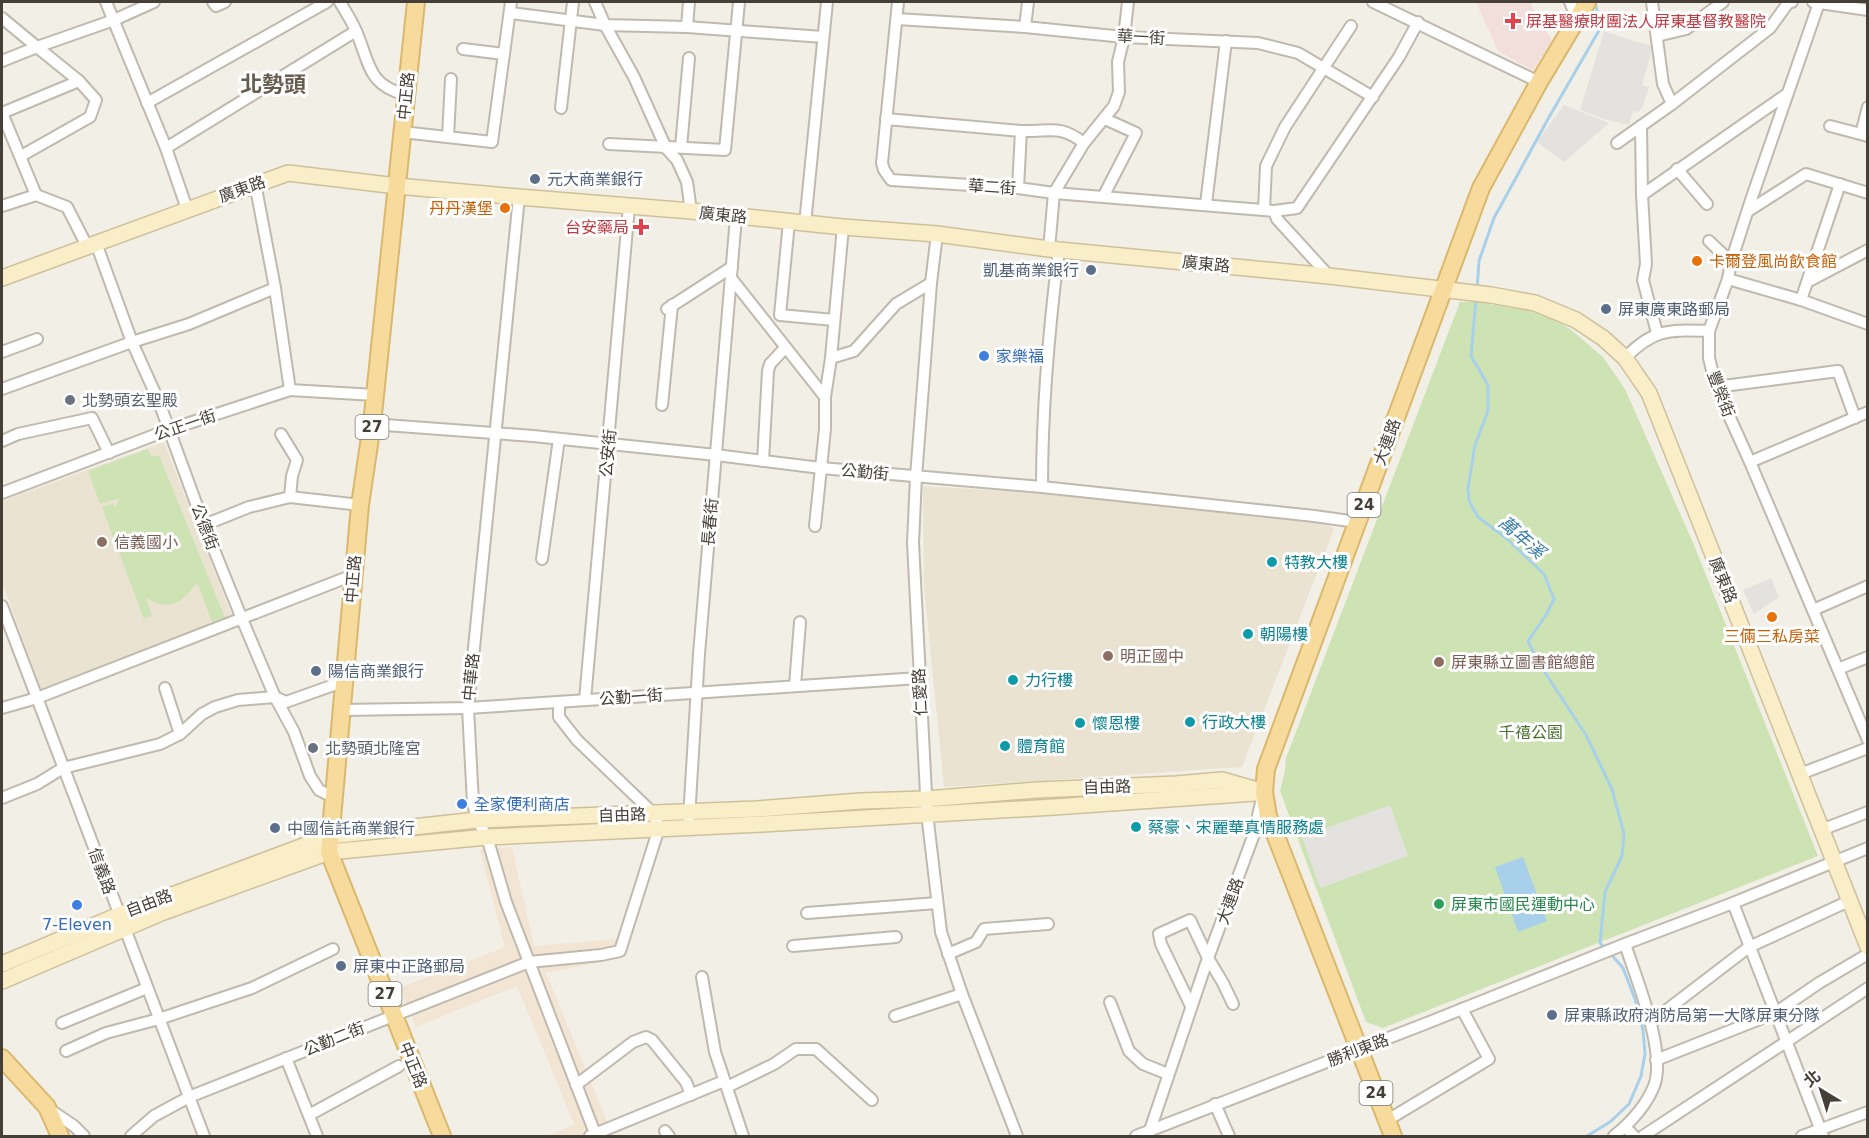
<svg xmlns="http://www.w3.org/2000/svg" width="1869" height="1138" font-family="'DejaVu Sans','Noto Sans TC',sans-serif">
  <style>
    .commercial { fill: #f2e5d4 }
    .education { fill: #eae3d2 }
    .medical { fill: #f2dedb }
    .green { fill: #cee3b3 }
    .parking { fill: #e4e2df }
    .water { fill: #a8d0ea }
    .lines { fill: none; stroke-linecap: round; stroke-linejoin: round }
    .stream { stroke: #a8d0ea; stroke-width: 3 }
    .street-casing { stroke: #c0b9ad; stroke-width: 14 }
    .secondary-casing { stroke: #cec09a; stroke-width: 18 }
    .primary-casing { stroke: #dab86d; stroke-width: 20 }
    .street { stroke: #fff; stroke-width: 10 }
    .secondary { stroke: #faeec9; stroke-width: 15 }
    .primary { stroke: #f6db9c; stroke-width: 16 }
    .health-dot { fill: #e0444e; stroke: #fff; stroke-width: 2 }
    .service-dot { fill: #5c6f8a; stroke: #fff; stroke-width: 2 }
    .food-dot { fill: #e8710a; stroke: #fff; stroke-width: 2 }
    .shop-dot { fill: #3f7fe0; stroke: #fff; stroke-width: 2 }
    .worship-dot { fill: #6b7280; stroke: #fff; stroke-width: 2 }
    .education-dot { fill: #8d6e63; stroke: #fff; stroke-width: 2 }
    .culture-dot { fill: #0f9aa8; stroke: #fff; stroke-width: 2 }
    .leisure-dot { fill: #2e9e5b; stroke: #fff; stroke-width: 2 }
    .labels { text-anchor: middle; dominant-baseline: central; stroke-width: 6; stroke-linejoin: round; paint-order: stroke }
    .shield { fill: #fff; stroke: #7d7973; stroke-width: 1.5 }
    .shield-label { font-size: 15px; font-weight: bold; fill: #453f37 }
    .health-label { font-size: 16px; fill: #be3a42; stroke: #fff; text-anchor: start }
    .street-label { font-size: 16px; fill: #453f37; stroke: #fff }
    .service-label { font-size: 16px; fill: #4e5e75; stroke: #fff; text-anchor: start }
    .food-label { font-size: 16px; fill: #c56008; stroke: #fff; text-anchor: end }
    .shop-label { font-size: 16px; fill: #366cbe; stroke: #fff; text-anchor: start }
    .worship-label { font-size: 16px; fill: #5b616d; stroke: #fff; text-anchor: start }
    .education-label { font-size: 16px; fill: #785e54; stroke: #fff; text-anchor: start }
    .culture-label { font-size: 16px; fill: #0d838f; stroke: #fff; text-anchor: start }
    .park-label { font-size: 16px; fill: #49722e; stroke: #fff }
    .leisure-label { font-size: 16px; fill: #27864d; stroke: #fff; text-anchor: start }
    .water-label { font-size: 18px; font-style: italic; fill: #387ba8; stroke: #fff }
    .district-label { font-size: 22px; font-weight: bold; fill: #675d4f; stroke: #fff }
  </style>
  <rect width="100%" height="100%" fill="#f2efe7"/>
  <path class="commercial" d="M512,847L534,946L617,939L612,960L546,973L613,1136H549L574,1124L517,986L416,1027L399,988L505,947L480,850Z"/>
  <g class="education">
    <path d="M164,442L232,616L41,689L2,582V501Z"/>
    <path d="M923,486L1133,499L1231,510L1326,524L1334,529L1242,767L944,787L924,587Z"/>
  </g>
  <path class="medical" d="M1476,2H1530L1552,41L1533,70L1498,51Z"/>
  <g class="green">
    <path d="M1460,302H1477L1526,310L1550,317L1570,329L1603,357L1625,389L1694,545L1818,856L1383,1028L1366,1022L1280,791L1285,771L1286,758Z"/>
    <path d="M148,449L151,457L159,455L225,618L212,622L197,582C184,603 169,612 146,598L152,616L144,619L102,507L113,503L115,508L120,498L100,504L88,471Z"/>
  </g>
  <g class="parking">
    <path d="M1604,31L1630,40L1653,46L1642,85L1649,87L1642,109H1640L1639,112L1633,111L1629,125L1604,119L1580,110Z"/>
    <path d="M1564,105L1609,123L1564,162L1537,142Z"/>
    <path d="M1771,578L1779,597L1754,614L1743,590Z"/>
    <path d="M1390,805L1408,856L1320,888L1302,837Z"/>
  </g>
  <path class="water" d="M1523,857L1547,921L1518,932L1495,867Z"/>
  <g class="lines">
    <g class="stream">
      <path d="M1477,290L1479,261L1494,218L1548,119L1601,27L1595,2"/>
      <path d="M1476,299L1471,356L1488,385V411L1475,445L1468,488L1469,501L1478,517L1506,538L1544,574L1554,599L1546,615L1528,641L1538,662L1586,735L1612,789L1624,834L1622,856L1605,892L1600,943L1605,948"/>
      <path d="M1587,1136L1610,1122L1629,1104L1641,1076L1645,1054L1643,1030L1635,999L1623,968L1610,953"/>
    </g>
    <g class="street-casing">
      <g id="street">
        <path d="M106,2L166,148L187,209"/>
        <path d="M213,2L216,6L225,2"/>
        <path d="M340,2C345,11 352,21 356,31C370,63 367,85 406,95"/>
        <path d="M595,2L605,25L634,77L666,148L677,160L687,182L691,211"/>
        <path d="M898,2L882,163L884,170L891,180L1018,188L1054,193L1274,211L1297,208L1399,57L1418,22"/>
        <path d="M1373,2L1539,82"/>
        <path d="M1570,2L1577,19"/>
        <path d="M1652,2L1663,84L1672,104"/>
        <path d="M1813,2L1868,10"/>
        <path d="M1819,3L1751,200L1731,262L1728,279L1709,331V358L1716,387L1750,462L1868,740"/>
        <path d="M511,13L605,25L687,27L823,37"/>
        <path d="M2,18L37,47L114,20L154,2"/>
        <path d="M897,19L1025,27L1124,37L1258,43L1298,53L1373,97"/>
        <path d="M687,27L689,2"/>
        <path d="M1025,27L1028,2"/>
        <path d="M1657,36L1686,29L1723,2"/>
        <path d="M463,49L504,54"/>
        <path d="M2,61L37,47L79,81L96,100L90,117L21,156"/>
        <path d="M147,103L327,2"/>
        <path d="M561,108L573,2"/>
        <path d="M886,119L1021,131C1051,132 1059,124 1084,143"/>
        <path d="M1641,126L1642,195L1646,264L1643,280L1657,333"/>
        <path d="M1830,126L1868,136"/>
        <path d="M402,132L492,142L511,2"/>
        <path d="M1861,134L1868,107"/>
        <path d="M448,137L451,79"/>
        <path d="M1617,143L1672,104L1770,28L1788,3L1792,2"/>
        <path d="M609,144L725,150L739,2"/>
        <path d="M681,147L689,58"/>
        <path d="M166,148L356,31"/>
        <path d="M1677,169L1707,204"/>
        <path d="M255,183L275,288L290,390"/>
        <path d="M1018,188L1021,131"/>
        <path d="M36,195L2,113L79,81"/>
        <path d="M1642,195L1787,94"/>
        <path d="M519,197L468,708L473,803L477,820L487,837L506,902L596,1136"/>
        <path d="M1103,197L1136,133L1105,119"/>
        <path d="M1206,204L1226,41"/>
        <path d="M2,206L36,195L67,207L87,246"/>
        <path d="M1264,210L1266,166L1285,127L1351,26"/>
        <path d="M1274,211L1277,219L1329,276"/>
        <path d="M1748,211L1806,174L1868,193"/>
        <path d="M789,222L780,315L834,320"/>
        <path d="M805,224L827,2"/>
        <path d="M937,234L931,283L916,477L913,543L927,813L941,932L962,994L1017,1136"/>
        <path d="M1709,241L1731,262"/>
        <path d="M96,243L132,342L159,402L204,525L242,619L275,697L294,732L310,776L319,790L333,797"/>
        <path d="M1049,249L1054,193L1084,143L1114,106L1119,92L1118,62L1124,37L1128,2"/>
        <path d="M731,278L825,397"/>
        <path d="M1728,279L1801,300L1868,324"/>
        <path d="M1807,282L1868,250"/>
        <path d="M1801,300L1840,184"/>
        <path d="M667,309L732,267"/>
        <path d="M2,352L37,339"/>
        <path d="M831,358L854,351L896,304L931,283"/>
        <path d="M1625,358C1654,328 1670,330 1709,331"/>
        <path d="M1716,387L1838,371L1855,418"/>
        <path d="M2,389L132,342L189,324L275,288"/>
        <path d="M662,405L672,305"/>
        <path d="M372,424L533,436L716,455L821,468L1042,487L1314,516L1357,522"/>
        <path d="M281,434L297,460L292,476L290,497"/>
        <path d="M2,441L18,434L92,418L109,453"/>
        <path d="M763,461L768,371L770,364L785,348"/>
        <path d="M1750,462L1868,412"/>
        <path d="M1042,487C1042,408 1049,328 1059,249"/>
        <path d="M2,493L168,430L290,390L375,395"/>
        <path d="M204,525L249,507L290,497L360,505"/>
        <path d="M815,526L825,429V397L831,358L843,227"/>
        <path d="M542,559L559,439"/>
        <path d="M2,606L204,1136"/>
        <path d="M1813,610L1868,586"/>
        <path d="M1838,669L1868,657"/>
        <path d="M795,686L800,622"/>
        <path d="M165,688L180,734"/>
        <path d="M585,700L629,206"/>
        <path d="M2,708L37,698L353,575"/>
        <path d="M342,710L468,708L919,678"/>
        <path d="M1800,774L1868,748"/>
        <path d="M2,798L37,784L63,768L160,744L180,734L202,714L215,707L238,700L275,697L286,702L345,681"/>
        <path d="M689,818L699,654L736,217"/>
        <path d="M1821,830L1868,812"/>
        <path d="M1733,903L1823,1136"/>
        <path d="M807,913L937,903"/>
        <path d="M793,946L896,937"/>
        <path d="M948,954L976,942L984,929L1048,924"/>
        <path d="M702,977L715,1052L743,1136"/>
        <path d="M1110,1002L1129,1051L1143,1064L1168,1074"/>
        <path d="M1191,1006L1161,944L1159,934L1190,920L1208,958L1223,983L1233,1004"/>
        <path d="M895,1016L962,994"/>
        <path d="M1651,1022L1749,947L1849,901"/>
        <path d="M62,1023L147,988"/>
        <path d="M66,1051L106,1033L159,1019L252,988L333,949"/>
        <path d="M286,1058L317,1136"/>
        <path d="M1656,1060L1775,1013L1819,983L1868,954"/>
        <path d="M576,1085L633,1042L646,1037L652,1040L686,1082L691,1095"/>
        <path d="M727,1087L774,1064L796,1049H816L872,1100"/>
        <path d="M1215,1104L1229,1136"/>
        <path d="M49,1109L74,1126L84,1136"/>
        <path d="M309,1115L399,1066"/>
        <path d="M1386,1121L1489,1059L1462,1009"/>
        <path d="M1625,1127L1634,1136"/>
        <path d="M665,1131L669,1136"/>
        <path d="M131,1136L154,1116L189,1097L529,962L601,955L620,951L659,828L654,814L577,740L559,717V702"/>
        <path d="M590,1136L724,1081"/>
        <path d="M1136,1136L1427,1023L1625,944L1733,903L1868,848"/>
        <path d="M1148,1136L1208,958L1254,834L1262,798"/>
        <path d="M1614,1136C1630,1123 1646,1106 1654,1086C1667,1052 1636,978 1625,944"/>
        <path d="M1643,1136L1868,988"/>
        <path d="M1802,1136L1868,1112"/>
      </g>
    </g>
    <g class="secondary-casing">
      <g id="secondary">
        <path d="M2,278L288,173L397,186L519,197L691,211L843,227L937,234L1049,249L1329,276L1491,295L1535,303L1576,320L1603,338L1625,358L1649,393L1868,947"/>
        <path d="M2,964L119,915L330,836L477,820L757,809L861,801L926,799L1037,790L1176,784L1222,780L1264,792"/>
        <path d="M2,981L161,913L329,852L487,837L762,824L1054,807L1255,793"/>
      </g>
    </g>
    <g class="primary-casing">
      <g id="primary">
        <path d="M416,2L372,424L360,505L329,852L442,1136"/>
        <path d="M2,1058L47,1107L60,1136"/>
        <path d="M1393,1136L1268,816L1264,792L1266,769L1481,188L1539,82L1587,2"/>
      </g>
    </g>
    <use href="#street" class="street"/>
    <use href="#secondary" class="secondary"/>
    <use href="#primary" class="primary"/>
  </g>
  <g class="health-dot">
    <path d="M1510 12h6v6h6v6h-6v6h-6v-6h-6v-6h6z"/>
    <path d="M638 218h6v6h6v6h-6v6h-6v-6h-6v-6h6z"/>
  </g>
  <g class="service-dot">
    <circle cx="535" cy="179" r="6"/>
    <circle cx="1091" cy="270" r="6"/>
    <circle cx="1606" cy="309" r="6"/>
    <circle cx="316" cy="671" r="6"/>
    <circle cx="275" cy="828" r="6"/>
    <circle cx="341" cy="966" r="6"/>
    <circle cx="1552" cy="1015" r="6"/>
  </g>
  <g class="food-dot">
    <circle cx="505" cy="208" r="6"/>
    <circle cx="1697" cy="261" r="6"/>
    <circle cx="1772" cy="617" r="6"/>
  </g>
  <g class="shop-dot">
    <circle cx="984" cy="356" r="6"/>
    <circle cx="462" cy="804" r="6"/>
    <circle cx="77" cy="905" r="6"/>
  </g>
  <g class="worship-dot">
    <circle cx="70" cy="400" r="6"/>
    <circle cx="313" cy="748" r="6"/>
  </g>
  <g class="education-dot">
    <circle cx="102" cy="542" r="6"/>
    <circle cx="1108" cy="656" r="6"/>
    <circle cx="1439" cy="662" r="6"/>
  </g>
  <g class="culture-dot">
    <circle cx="1272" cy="562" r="6"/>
    <circle cx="1248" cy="634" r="6"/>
    <circle cx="1013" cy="680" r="6"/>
    <circle cx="1190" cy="722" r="6"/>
    <circle cx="1080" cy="723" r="6"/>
    <circle cx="1005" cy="746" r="6"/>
    <circle cx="1136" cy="827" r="6"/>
  </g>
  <circle class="leisure-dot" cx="1439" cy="904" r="6"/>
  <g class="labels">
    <g class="shield">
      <rect x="355.5" y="415" width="33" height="24" rx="4.5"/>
      <rect x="1347.5" y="493" width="33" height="24" rx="4.5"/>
      <rect x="368.5" y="982" width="33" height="24" rx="4.5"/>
      <rect x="1359.5" y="1081" width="33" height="24" rx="4.5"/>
    </g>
    <g class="shield-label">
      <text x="372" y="427">27</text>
      <text x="1364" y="505">24</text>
      <text x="385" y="994">27</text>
      <text x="1376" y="1093">24</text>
    </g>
    <g class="health-label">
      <text x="1526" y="21">屏基醫療財團法人屏東基督教醫院</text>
      <text x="629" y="227" text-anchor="end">台安藥局</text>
    </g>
    <g class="street-label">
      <text transform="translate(1141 37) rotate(3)">華一街</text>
      <text transform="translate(406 96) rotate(-84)">中正路</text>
      <text transform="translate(992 187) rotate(4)">華二街</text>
      <text transform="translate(242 189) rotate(-20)">廣東路</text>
      <text transform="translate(723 215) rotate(6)">廣東路</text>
      <text transform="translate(1206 264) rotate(6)">廣東路</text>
      <text transform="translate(1721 394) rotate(69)">豐榮街</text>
      <text transform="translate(185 425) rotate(-19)">公正一街</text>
      <text transform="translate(1387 442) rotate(-70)">大連路</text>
      <text transform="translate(608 453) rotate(-85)">公安街</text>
      <text transform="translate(865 472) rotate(5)">公勤街</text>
      <text transform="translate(710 522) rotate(-85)">長春街</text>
      <text transform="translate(205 527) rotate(69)">公德街</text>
      <text transform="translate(353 579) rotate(-85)">中正路</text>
      <text transform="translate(1723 580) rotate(68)">廣東路</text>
      <text transform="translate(471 677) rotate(-84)">中華路</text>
      <text transform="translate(920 692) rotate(-93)">仁愛路</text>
      <text transform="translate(631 697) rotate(-4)">公勤一街</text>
      <text transform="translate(1107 787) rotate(-2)">自由路</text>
      <text transform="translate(622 815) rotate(-2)">自由路</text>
      <text transform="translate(102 871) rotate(70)">信義路</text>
      <text transform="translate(1230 901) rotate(-70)">大連路</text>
      <text transform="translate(149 903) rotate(-21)">自由路</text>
      <text transform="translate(334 1039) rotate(-22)">公勤二街</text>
      <text transform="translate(1358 1050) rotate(-21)">勝利東路</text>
      <text transform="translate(413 1065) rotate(68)">中正路</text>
    </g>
    <g class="service-label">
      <text x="547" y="179">元大商業銀行</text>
      <text x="1079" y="270" text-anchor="end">凱基商業銀行</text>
      <text x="1618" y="309">屏東廣東路郵局</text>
      <text x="328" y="671">陽信商業銀行</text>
      <text x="287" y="828">中國信託商業銀行</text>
      <text x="353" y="966">屏東中正路郵局</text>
      <text x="1564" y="1015">屏東縣政府消防局第一大隊屏東分隊</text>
    </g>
    <g class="food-label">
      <text x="493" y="208">丹丹漢堡</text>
      <text x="1709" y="261" text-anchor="start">卡爾登風尚飲食館</text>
      <text x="1772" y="636" text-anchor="middle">三倆三私房菜</text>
    </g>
    <g class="shop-label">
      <text x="996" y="356">家樂福</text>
      <text x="474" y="804">全家便利商店</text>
      <text x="77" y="924" text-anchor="middle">7-Eleven</text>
    </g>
    <g class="worship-label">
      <text x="82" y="400">北勢頭玄聖殿</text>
      <text x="325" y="748">北勢頭北隆宮</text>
    </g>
    <g class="education-label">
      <text x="114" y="542">信義國小</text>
      <text x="1120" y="656">明正國中</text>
      <text x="1451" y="662">屏東縣立圖書館總館</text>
    </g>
    <g class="culture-label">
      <text x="1284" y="562">特教大樓</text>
      <text x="1260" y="634">朝陽樓</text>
      <text x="1025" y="680">力行樓</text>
      <text x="1202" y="722">行政大樓</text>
      <text x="1092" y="723">懷恩樓</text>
      <text x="1017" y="746">體育館</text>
      <text x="1148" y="827">蔡豪、宋麗華真情服務處</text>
    </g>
    <g class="park-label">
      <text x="1531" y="732">千禧公園</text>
    </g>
    <g class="leisure-label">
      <text x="1451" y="904">屏東市國民運動中心</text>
    </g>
    <g class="water-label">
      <text transform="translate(1522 537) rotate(41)">萬年溪</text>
    </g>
    <g class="district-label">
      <text x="273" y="84">北勢頭</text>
    </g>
  </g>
  <rect width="1869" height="1138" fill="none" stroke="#453f37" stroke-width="6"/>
  <g transform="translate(1821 1090) rotate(322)" stroke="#ffffff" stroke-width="4.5" paint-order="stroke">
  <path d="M0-4.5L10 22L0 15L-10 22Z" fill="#453f37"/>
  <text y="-9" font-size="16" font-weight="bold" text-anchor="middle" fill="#453f37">北</text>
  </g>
</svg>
